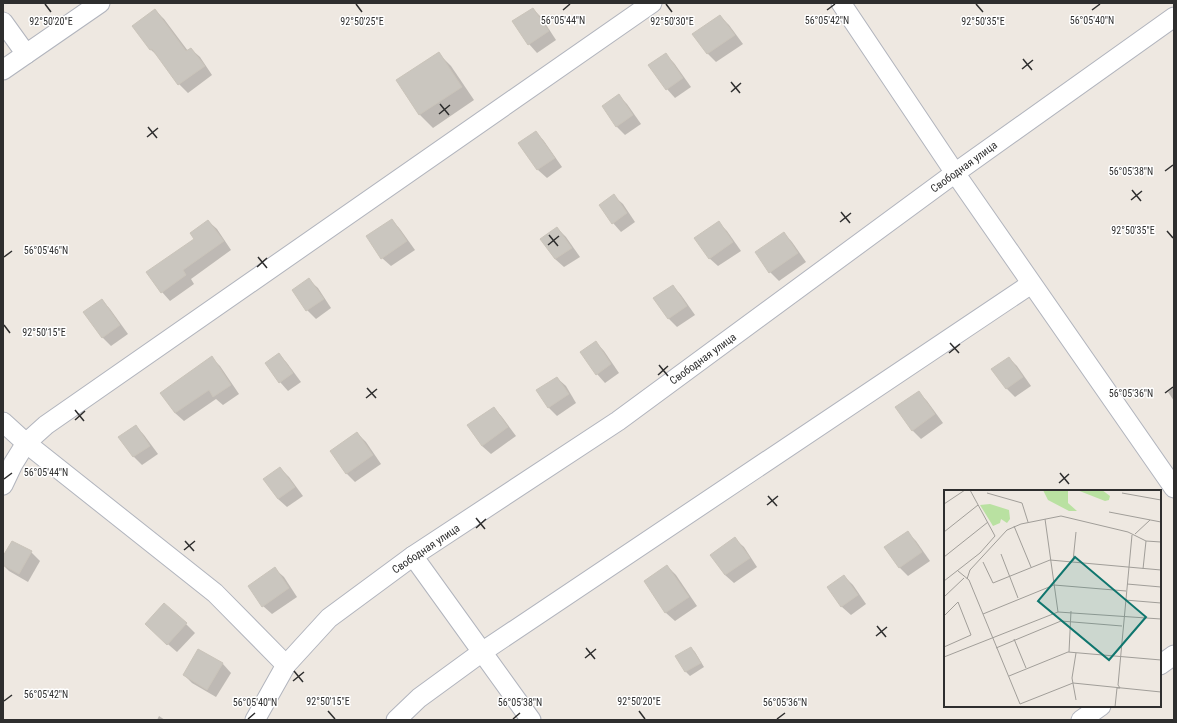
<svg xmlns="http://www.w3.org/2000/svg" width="1177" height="723" font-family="'Roboto Condensed',sans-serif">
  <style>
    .shadow { fill: #0003 }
    .building { fill: #cac6bf; stroke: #cac4ba }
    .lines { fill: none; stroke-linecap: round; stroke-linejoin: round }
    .minor-casing { stroke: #b1b4bd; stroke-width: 21 }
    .minor { stroke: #fff; stroke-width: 19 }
    .ticks { fill: none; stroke: #2e2e2e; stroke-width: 1.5 }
    .labels { text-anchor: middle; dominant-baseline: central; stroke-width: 3; stroke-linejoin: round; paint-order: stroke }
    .street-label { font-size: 11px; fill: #2e2e2e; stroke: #fff }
    .inset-road { fill: none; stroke: #a19e99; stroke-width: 1 }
    .view { fill: #0f766e; fill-opacity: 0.15; stroke: #0f766e; stroke-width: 2 }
    .inset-edge { fill: none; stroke: #2e2e2e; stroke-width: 2 }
    .ticks-label { font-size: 10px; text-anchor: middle; fill: #2e2e2e; stroke: #fff; stroke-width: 3; stroke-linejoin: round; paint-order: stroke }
  </style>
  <rect width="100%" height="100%" fill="#eee8e1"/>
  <g class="shadow">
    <path d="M533,9L541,17L556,40L537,53L529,44Z"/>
    <path d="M155,10L164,19L188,51L191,49L200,57L212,75L188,93L179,84L160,58L151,50L133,26Z"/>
    <path d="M720,16L729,25L743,44L716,62L708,54L694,34Z"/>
    <path d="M438,53L451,66L474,100L433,128L420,115L398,80Z"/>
    <path d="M665,54L674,63L691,87L675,98L667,89Z"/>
    <path d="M619,96L627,104L641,124L625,135L616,126Z"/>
    <path d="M536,132L544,141L562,167L547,178L538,170L520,143Z"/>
    <path d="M614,196L623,204L635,222L621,232L613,223Z"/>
    <path d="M392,220L400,229L415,250L391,266L382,258Z"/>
    <path d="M208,221L217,229L231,250L191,279L194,284L170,301L162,292L195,239Z"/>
    <path d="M719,223L727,231L741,251L718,266L709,258Z"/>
    <path d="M557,228L566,237L580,257L564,267L555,259L542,239Z"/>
    <path d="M784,233L792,242L806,262L779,281L770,272Z"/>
    <path d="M309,280L318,288L331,308L316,319L307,310Z"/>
    <path d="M673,286L681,295L695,315L677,327L668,318Z"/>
    <path d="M102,300L110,309L128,334L111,346L103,338L85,312Z"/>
    <path d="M596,342L604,351L619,373L605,383L597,374Z"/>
    <path d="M279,354L287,363L301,382L288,391L280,382Z"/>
    <path d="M212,358L220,366L239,394L223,405L216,399L184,421L175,413L162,393Z"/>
    <path d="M1009,358L1017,366L1031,386L1015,397L1007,389L993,369Z"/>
    <path d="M557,378L566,386L576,403L557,416L548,407Z"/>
    <path d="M1174,387V401L1168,392Z"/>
    <path d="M918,392L927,401L943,423L921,439L912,430Z"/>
    <path d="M494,408L502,417L516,436L491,454L482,446Z"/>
    <path d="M136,426L144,435L158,454L142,465L134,457L120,437Z"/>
    <path d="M357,433L366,442L381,464L355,482L346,473Z"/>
    <path d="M280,468L289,477L303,496L287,507L278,499L265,479Z"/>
    <path d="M908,533L916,541L930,561L908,576L899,567Z"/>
    <path d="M735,539L744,547L757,567L734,583L725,575L712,555Z"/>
    <path d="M31,552L40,561L28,582L9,571L3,565V558Z"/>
    <path d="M667,566L676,575L697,606L675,621L666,613L645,581Z"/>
    <path d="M275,569L284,577L297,597L272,614L263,606Z"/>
    <path d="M844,576L853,585L866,604L851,615L842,607L828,587Z"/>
    <path d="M186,624L195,633L177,652L155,633Z"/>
    <path d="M691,648L695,652L704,667L690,676L686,672L677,657Z"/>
    <path d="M199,650L223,664L231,673L216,697L192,683L184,675Z"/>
    <path d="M159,716L165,720H157Z"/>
  </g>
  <g class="building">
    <path d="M533,8L549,31L528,45L512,21Z"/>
    <path d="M155,9L186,51L191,48L205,66L178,85L152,49L150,50L132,26Z"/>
    <path d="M720,15L735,35L707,54L692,34Z"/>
    <path d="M439,52L462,87L419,115L396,80Z"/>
    <path d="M666,53L683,78L666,90L648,65Z"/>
    <path d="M619,94L633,115L616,127L602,106Z"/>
    <path d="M536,131L555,158L537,170L518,143Z"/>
    <path d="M614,194L627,213L612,224L599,205Z"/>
    <path d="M392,219L407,241L381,259L366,236Z"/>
    <path d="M208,220L224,241L183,270L186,275L161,293L146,272L194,239L190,233Z"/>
    <path d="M719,221L733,242L709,259L694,238Z"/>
    <path d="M557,227L572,248L555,259L540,239Z"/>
    <path d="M784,232L798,253L769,273L755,252Z"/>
    <path d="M309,278L324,299L306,311L292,290Z"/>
    <path d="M673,285L687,306L668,319L653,298Z"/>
    <path d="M102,299L120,325L102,338L83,312Z"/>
    <path d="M596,341L611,364L596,375L580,352Z"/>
    <path d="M279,353L293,373L279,383L265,363Z"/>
    <path d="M212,356L231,385L213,397L209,390L175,413L160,393Z"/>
    <path d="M1009,357L1023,377L1006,389L991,369Z"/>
    <path d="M557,377L569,394L548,408L536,390Z"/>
    <path d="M919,391L935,414L912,431L895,407Z"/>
    <path d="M494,407L508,427L482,446L467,425Z"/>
    <path d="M136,425L150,446L133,457L118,437Z"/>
    <path d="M357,432L373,455L346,474L330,451Z"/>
    <path d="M280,467L295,487L278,499L263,479Z"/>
    <path d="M908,531L922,552L899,568L884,547Z"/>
    <path d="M735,537L750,558L725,575L710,555Z"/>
    <path d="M12,541L32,551L19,574L3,565V556Z"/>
    <path d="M667,565L689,597L665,613L644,581Z"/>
    <path d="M275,567L289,588L262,607L248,586Z"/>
    <path d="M844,575L858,595L841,607L827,587Z"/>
    <path d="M164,603L187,623L167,645L145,624Z"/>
    <path d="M691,647L701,663L685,672L675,656Z"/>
    <path d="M198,649L223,663L207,690L183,675Z"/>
  </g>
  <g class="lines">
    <g class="minor-casing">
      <g id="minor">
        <path d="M841,3L955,173L1174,488"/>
        <path d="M3,22L26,54"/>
        <path d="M3,70L100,3"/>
        <path d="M3,422L26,443L215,593L286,665"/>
        <path d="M3,485L13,464L26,443L46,425L652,3"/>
        <path d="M413,556L531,720"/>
        <path d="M1160,665L1174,655"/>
        <path d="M255,720L286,665L329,618L413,556L618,421L955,173L1174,17"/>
        <path d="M396,720L419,698L482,652L1031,284"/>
        <path d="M1081,720L1101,706"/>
      </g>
    </g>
    <use href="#minor" class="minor"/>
  </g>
  <path class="ticks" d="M45,4L51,12M356,4L362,12M666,4L672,12M976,4L983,12M563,10L570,4M827,10L835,4M1092,10L1100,4M1023,59L1032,70M1022,69L1033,60M731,82L740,93M731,92L741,83M440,104L449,115M439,114L450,105M148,127L157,138M147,137L158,128M1165,171L1173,165M1132,190L1141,201M1131,200L1142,191M841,212L850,223M840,222L851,213M1167,231L1173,238M549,235L558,246M548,245L559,236M4,257L12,251M258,257L267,268M257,267L267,258M4,325L10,333M950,343L959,353M949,353L960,344M659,365L668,376M658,375L668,366M367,388L376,398M1165,393L1173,387M366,398L377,389M75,410L84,421M75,420L85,411M1060,473L1069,484M4,479L12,473M1059,483L1069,474M768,496L777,506M767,505L778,496M476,518L485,529M476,528L486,519M185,541L194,551M184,550L195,541M877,626L886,637M876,636L887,627M586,648L595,659M585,658L596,649M294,671L303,682M293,681L304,672M4,701L12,695M328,711L335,719M639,711L645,719M248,719L255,713M513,719L520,713M777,719L785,713"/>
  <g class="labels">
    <g class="street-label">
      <text transform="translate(964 167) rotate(-36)">Свободная улица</text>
      <text transform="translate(703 359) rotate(-36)">Свободная улица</text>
      <text transform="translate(426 549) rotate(-34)">Свободная улица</text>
    </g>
  </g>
  <g transform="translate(944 490)">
    <rect width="217" height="217" fill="#eee8e1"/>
    <path d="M99,0H124V13L133,21H125L104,10ZM133,0H158L166,6L165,10L161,11ZM46,14L65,20L66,29L63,33L57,29L56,33L49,36L36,15Z" fill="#b9e1a1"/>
    <path class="inset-road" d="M43,3L78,13L84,32M178,3L217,10M0,14L21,0M165,22L217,32M101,29L114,122M70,36L87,77M0,42L34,15M191,44L206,30M57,64L74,108M0,67L44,32M129,71L132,42M39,72L49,93L106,70L217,80M199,79L202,51M14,81L25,90L76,214L129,193L217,202M23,89L26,80L63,40L77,34L117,26L184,42L202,51L217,52M0,91L36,63L51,46L26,0M183,94L217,97M0,107L20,88M181,110L217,113M39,124L110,95L182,101M0,126L14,112L27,145L0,157M70,149L82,178M52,158L117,131L178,136M125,162L127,121M132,163L128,188L132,210M0,167L114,122L217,129M65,186L124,162L217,170M171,217L173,198H176L174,195L188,45"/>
    <path class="view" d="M131,67L202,127L165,170L94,111Z"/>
    <rect width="217" height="217" class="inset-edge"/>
  </g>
  <g class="ticks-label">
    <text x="563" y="24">56°05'44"N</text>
    <text x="827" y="24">56°05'42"N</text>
    <text x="1092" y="24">56°05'40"N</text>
    <text x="51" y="25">92°50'20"E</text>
    <text x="362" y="25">92°50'25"E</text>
    <text x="672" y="25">92°50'30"E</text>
    <text x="983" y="25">92°50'35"E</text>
    <text x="1131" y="175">56°05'38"N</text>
    <text x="1133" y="234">92°50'35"E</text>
    <text x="46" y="254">56°05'46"N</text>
    <text x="44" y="336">92°50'15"E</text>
    <text x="1131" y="397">56°05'36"N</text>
    <text x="46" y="476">56°05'44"N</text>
    <text x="46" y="698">56°05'42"N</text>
    <text x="328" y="705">92°50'15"E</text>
    <text x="639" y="705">92°50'20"E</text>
    <text x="255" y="706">56°05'40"N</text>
    <text x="520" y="706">56°05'38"N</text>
    <text x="785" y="706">56°05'36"N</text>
  </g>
  <rect width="1177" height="723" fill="none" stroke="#2e2e2e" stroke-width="8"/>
</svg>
